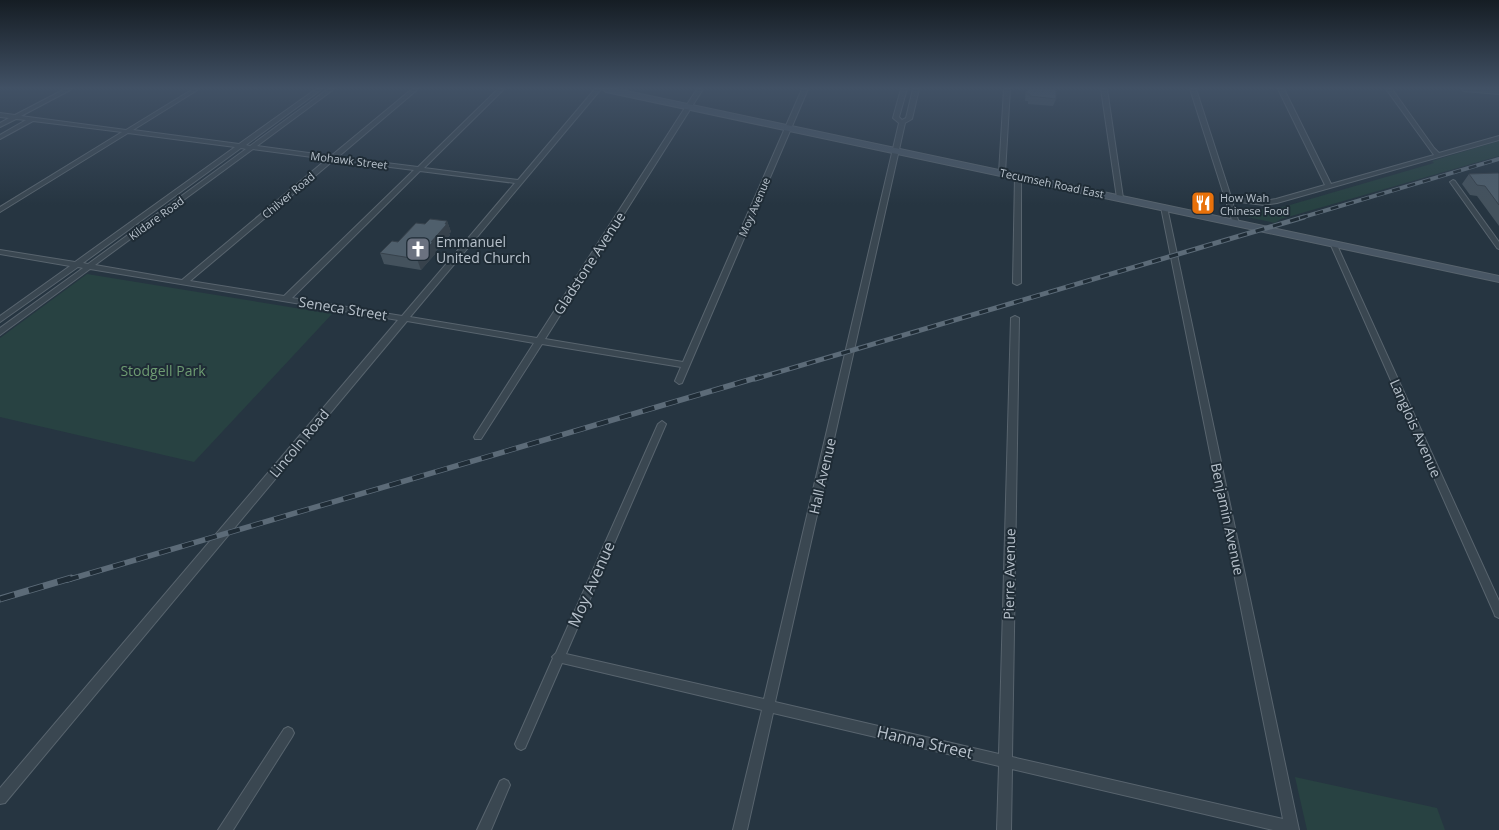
<svg xmlns="http://www.w3.org/2000/svg" width="1499" height="830" font-family="'Open Sans',sans-serif">
  <style>
    .green { fill: #284242 }
    .lines { fill: none; stroke-linecap: round; stroke-linejoin: round }
    .minor-casing { stroke: #58646e; stroke-width: 2 }
    .secondary-casing { stroke: #58646e; stroke-width: 2 }
    .minor { fill: #3a4751; fill-rule: evenodd }
    .secondary { fill: #485664; fill-rule: evenodd }
    .rail-far3-casing { stroke: #5c6b78; stroke-width: 4 }
    .rail-far2-casing { stroke: #5c6b78; stroke-width: 5 }
    .rail-far1-casing { stroke: #5c6b78; stroke-width: 5.5 }
    .rail-casing { stroke: #5c6b78; stroke-width: 7 }
    .rail-far3 { stroke: #1f2c36; stroke-width: 2.5; stroke-dasharray: 8; stroke-linecap: butt }
    .rail-far2 { stroke: #1f2c36; stroke-width: 3; stroke-dasharray: 9; stroke-linecap: butt }
    .rail-far1 { stroke: #1f2c36; stroke-width: 4; stroke-dasharray: 12; stroke-linecap: butt }
    .rail { stroke: #1f2c36; stroke-width: 5; stroke-dasharray: 15; stroke-linecap: butt }
    .wall { fill: #44525d }
    .shaded-wall { fill: #37424c }
    .building { fill: #4f5f6c; stroke: #37424c }
    .labels { text-anchor: middle; dominant-baseline: central; stroke-width: 4; stroke-linejoin: round; paint-order: stroke }
    .far-street-label { font-size: 11px; fill: #b7c1cb; stroke: #1f2c36 }
    .far-poi-label { font-size: 11px; fill: #b7c1cb; stroke: #1f2c36; text-anchor: start }
    .poi-label { font-size: 14px; fill: #b7c1cb; stroke: #1f2c36; text-anchor: start }
    .street-label { font-size: 14px; fill: #b7c1cb; stroke: #1f2c36 }
    .park-label { font-size: 14px; fill: #6e9c72; stroke: #1f2c36 }
    .near-street-label { font-size: 16px; fill: #b7c1cb; stroke: #1f2c36 }
  </style>
  <rect width="100%" height="100%" fill="#263541"/>
  <g class="green">
    <path d="M1499,141V156L1281,219L1275,223L1247,217L1241,212L1245,207L1268,210L1283,207L1434,163L1432,161Z"/>
    <path d="M87,274L332,314L194,462L0,417V338Z"/>
    <path d="M1295,777L1437,808L1445,830H1307Z"/>
  </g>
  <g class="lines">
    <g class="minor-casing">
      <g id="minor">
        <path d="M65,89H72L21,116L126,130L193,89H199L133,130L239,144L316,89H322L246,145L250,146L328,89H334L257,146L331,156L412,89H418L338,157L418,167L498,89H504L424,168L518,180L595,89H601L410,317L537,338L697,89H703L545,339L683,362L802,89H808L682,383L679,384L675,381L681,367L542,344L481,439H475L474,437L475,435L534,343L407,321L5,803L0,804V788L398,320L90,269L0,335V328L83,268L78,267L0,322V316L70,266L0,254V250L75,262L235,147L128,133L0,212V207L122,132L33,121L0,139V135L26,120L16,119L0,127V123L9,118L0,117V113L15,115ZM241,148L246,149L88,264L83,263ZM253,149L327,159L182,280L95,265ZM334,160L414,170L284,296L190,281ZM420,171L515,183L402,316L292,298Z"/>
        <path d="M901,89H907L899,117L902,120L906,118L913,89H919L912,119L905,123L775,702L999,754L1011,318L1015,316L1019,318L1012,757L1283,819L1161,207L1164,205L1167,207L1299,830H1273L1012,769L1011,830H997L999,766L773,713L747,830H733L762,710L562,663L525,748L521,750L517,748L515,744L553,658L552,657L556,653L658,424L662,421L666,424L566,654L764,699L899,123L893,118Z"/>
        <path d="M1004,89H1010L1005,173L1002,175L999,173Z"/>
        <path d="M1101,89H1107L1123,198L1120,200L1117,198Z"/>
        <path d="M1190,89H1196L1231,197L1264,201L1276,199L1325,185L1278,89H1284L1331,184L1434,155L1386,89H1392L1434,148L1439,153L1499,136V140L1277,203L1264,205L1232,201L1239,223L1236,225L1233,223Z"/>
        <path d="M1461,89L1499,90V94L1464,91Z"/>
        <path d="M1018,174L1021,176V283L1017,285L1013,283L1015,176Z"/>
        <path d="M1453,180L1455,181L1499,242V249L1497,248L1450,182Z"/>
        <path d="M1333,241L1336,243L1499,601V618L1495,616L1494,613L1330,243Z"/>
        <path d="M288,727L292,729L294,733L292,737L233,830H218L284,729Z"/>
        <path d="M504,779L508,781L510,785L491,830H477L500,781Z"/>
      </g>
    </g>
    <g class="secondary-casing">
      <path id="secondary" d="M602,89H617L1499,276V282L606,92Z"/>
    </g>
    <use href="#minor" class="minor"/>
    <use href="#secondary" class="secondary"/>
    <g class="rail-far3-casing">
      <path id="rail-far3" d="M1300,218L1499,159"/>
    </g>
    <g class="rail-far2-casing">
      <path id="rail-far2" d="M755,379L1304,217"/>
    </g>
    <g class="rail-far1-casing">
      <path id="rail-far1" d="M67,580L759,377"/>
    </g>
    <g class="rail-casing">
      <path id="rail" d="M0,599L71,578"/>
    </g>
    <use href="#rail-far3" class="rail-far3"/>
    <use href="#rail-far2" class="rail-far2"/>
    <use href="#rail-far1" class="rail-far1"/>
    <use href="#rail" class="rail"/>
  </g>
  <g class="wall">
    <path d="M1026,89H1056V99L1053,106L1028,104V101H1025Z"/>
    <path d="M1469,174H1499V226L1477,196L1470,195L1462,184Z"/>
    <path d="M447,221L451,232L449,233L450,235L436,251V253L421,270L384,264L380,253L425,224Z"/>
  </g>
  <path class="shaded-wall" d="M447,221L451,232L449,233L450,235L436,251V253L421,270L417,259Z"/>
  <g class="building">
    <path d="M1027,89H1056V99L1030,96V94H1027Z"/>
    <path d="M1498,173L1499,174V205L1485,186L1477,185L1469,174Z"/>
    <path d="M430,219L447,221L445,224H447L431,242H433L417,259L380,253L392,241L398,242L416,223L425,224Z"/>
  </g>
  <linearGradient id="sky" x2="0" y2="1"><stop stop-color="#151d24"/><stop offset="0.43" stop-color="#415165"/><stop offset="1" stop-color="#415165" stop-opacity="0"/></linearGradient>
  <rect width="1499" height="205" fill="url(#sky)"/>
  <defs>
    <g id="restaurant-square" transform="scale(1.25)"><rect x="-9" y="-9" width="18" height="18" rx="4" fill="#e8710a" stroke="#1f2c36"/><path d="M-5-6h1v4h1v-4h1v4h1v-4h1v5L-1.5 .5V6h-2V.5L-5-1ZM5-6V6H3V1.5H1.5Q1.5-4 5-6Z" fill="#fff"/></g>
    <g id="church-square" transform="scale(1.25)"><rect x="-9" y="-9" width="18" height="18" rx="4" fill="#6b7280" stroke="#1f2c36"/><path d="M-1.2-6h2.4v3.5h3.3v2.4h-3.3V6h-2.4V-.1h-3.3v-2.4h3.3Z" fill="#fff"/></g>
  </defs>
  <g fill-rule="evenodd">
    <use href="#restaurant-square" x="1203" y="203"/>
    <use href="#church-square" x="418" y="249"/>
  </g>
  <g class="labels">
    <g class="far-street-label">
      <text transform="translate(349 160) rotate(7)">Mohawk Street</text>
      <text transform="translate(1052 183) rotate(12)">Tecumseh Road East</text>
      <text transform="translate(288 195) rotate(-40)">Chilver Road</text>
      <text transform="translate(754 207) rotate(-67)">Moy Avenue</text>
      <text transform="translate(156 218) rotate(-36)">Kildare Road</text>
    </g>
    <g class="far-poi-label">
      <text x="1220" y="197">How Wah<tspan x="1220" dy="13">Chinese Food</tspan></text>
    </g>
    <g class="poi-label">
      <text x="436" y="241">Emmanuel<tspan x="436" dy="16">United Church</tspan></text>
    </g>
    <g class="street-label">
      <text transform="translate(589 263) rotate(-57)">Gladstone Avenue</text>
      <text transform="translate(343 308) rotate(9)">Seneca Street</text>
      <text transform="translate(1416 428) rotate(66)">Langlois Avenue</text>
      <text transform="translate(299 443) rotate(-50)">Lincoln Road</text>
      <text transform="translate(822 476) rotate(-77)">Hall Avenue</text>
      <text transform="translate(1228 519) rotate(78)">Benjamin Avenue</text>
      <text transform="translate(1009 574) rotate(-89)">Pierre Avenue</text>
    </g>
    <g class="park-label">
      <text x="163" y="370">Stodgell Park</text>
    </g>
    <g class="near-street-label">
      <text transform="translate(591 584) rotate(-66)">Moy Avenue</text>
      <text transform="translate(925 742) rotate(13)">Hanna Street</text>
    </g>
  </g>
</svg>
